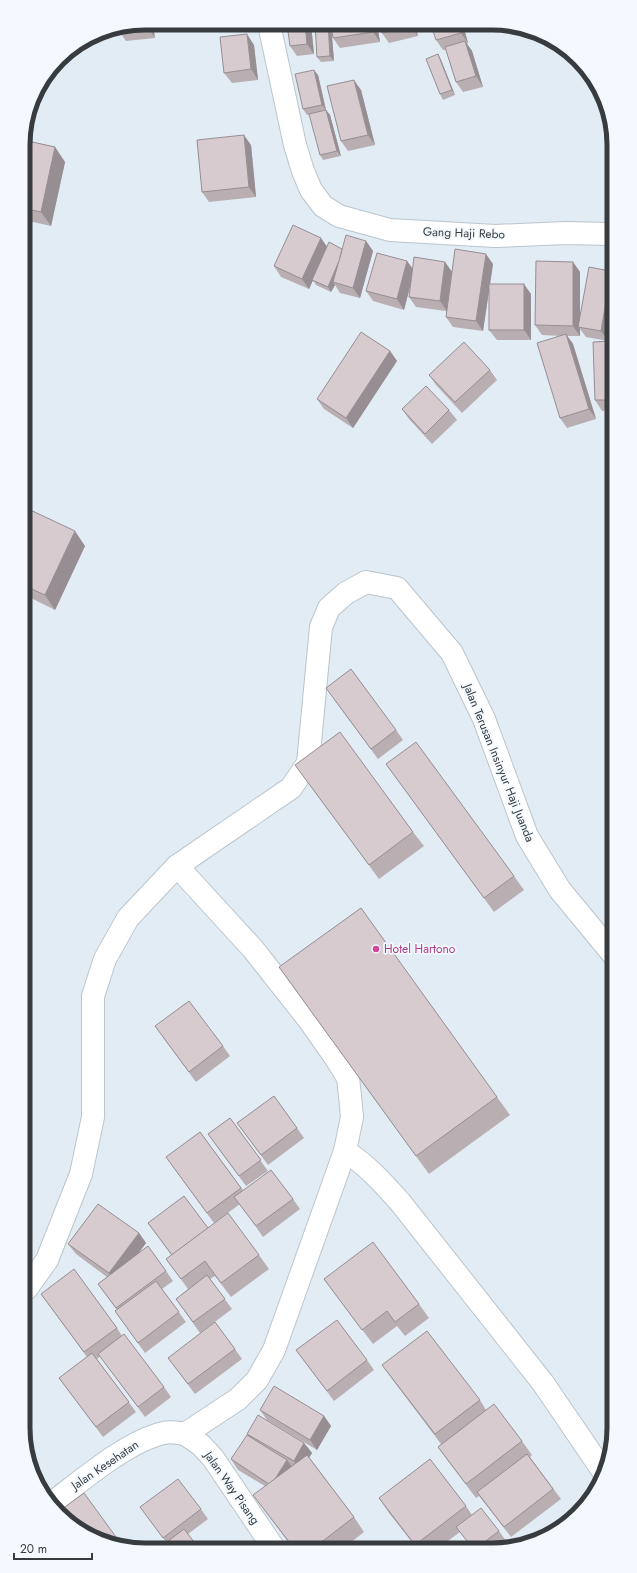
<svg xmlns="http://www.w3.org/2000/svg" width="637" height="1573" font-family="Jost,sans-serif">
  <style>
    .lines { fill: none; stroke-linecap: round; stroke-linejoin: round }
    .minor-casing { stroke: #bbc5cd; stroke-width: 24 }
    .minor { stroke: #fff; stroke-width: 22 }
    .wall { fill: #b9afb3 }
    .shaded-wall { fill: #968e92 }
    .building { fill: #d7cbd0; stroke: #968e92 }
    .hotel-dot { fill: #d1479c; stroke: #f3f9fe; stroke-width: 1.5 }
    .labels { text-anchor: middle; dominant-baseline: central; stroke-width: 3.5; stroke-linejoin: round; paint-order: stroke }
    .street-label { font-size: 12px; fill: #383c3f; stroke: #f3f9fe }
    .hotel-label { font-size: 12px; fill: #b23c85; stroke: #f3f9fe; text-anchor: start }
    .rim { fill: none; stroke: #383c3f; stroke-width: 5 }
  </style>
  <rect width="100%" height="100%" fill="#e2ecf5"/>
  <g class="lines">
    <g class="minor-casing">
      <g id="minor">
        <path d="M269,24L295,145L303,171L311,190L323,206L339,216L390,230L495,236L566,233L610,234"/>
        <path d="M177,866L253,949L309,1020L335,1057L348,1078L350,1096L352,1117L345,1151L274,1350L257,1380L238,1399L185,1434"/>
        <path d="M345,1151C367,1165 383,1183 400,1202L543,1383L605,1474"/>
        <path d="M27,1288L47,1260L81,1174L93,1117V996L105,959L128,918L177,866L291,788L308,763L321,627L329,608L346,593L366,582L397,588L452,653L484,719L527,836L560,890L612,953"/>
        <path d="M185,1434L201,1445L213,1458L273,1547"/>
        <path d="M52,1503C81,1481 129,1440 164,1433C170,1431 179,1433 185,1434"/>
      </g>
    </g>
    <use href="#minor" class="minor"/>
  </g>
  <g class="wall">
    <path d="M145,23L155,38L126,41L119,31Z"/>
    <path d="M205,23H217L207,26Z"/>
    <path d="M311,24L314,54L297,56L290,46Z"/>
    <path d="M315,24H377L380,42L340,48L333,38L331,27L334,61L321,62L317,57Z"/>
    <path d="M380,24L415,25L418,36L389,43L382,33Z"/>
    <path d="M431,25H463L468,43L467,44L472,51L483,87L463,92L456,82L446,50H443L436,40Z"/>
    <path d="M99,32L102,39L90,37Z"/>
    <path d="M254,45L258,80L232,83L224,73Z"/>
    <path d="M438,54L441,60L455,95L443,100L440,94Z"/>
    <path d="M318,75L326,110L330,115L341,156L323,160L320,155L311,114L307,115L303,109Z"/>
    <path d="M361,90L375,145L348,151L341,141Z"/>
    <path d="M23,140L55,147L65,162L51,226L24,220Z"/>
    <path d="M251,145L256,197L209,202L202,192Z"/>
    <path d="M366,241L373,251L360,298L340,293L335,285L331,292L316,285L313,280L309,289L281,277L274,266L327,247L342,249Z"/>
    <path d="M407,261L413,269L445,262L452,272L493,264L490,284L531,294V340H497L489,330V291L483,331L453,327L446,317V311L416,307L409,297L411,283L404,310L373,301L366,291Z"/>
    <path d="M573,262L580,272V318L589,267L608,341L586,337L580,329V336H567L573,344L596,419L567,428L560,418L561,336L542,335L535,325Z"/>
    <path d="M611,341V410L602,411L595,400Z"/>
    <path d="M390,351L397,361L353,428L324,409L317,399Z"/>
    <path d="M490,370L497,380L462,413L436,385L429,375Z"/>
    <path d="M402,409L449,410L457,420L432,444L409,419Z"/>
    <path d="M24,507L85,546L55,610L25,595Z"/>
    <path d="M333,698L396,730L403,740L378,759Z"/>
    <path d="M386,764L514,876L524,890L494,912Z"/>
    <path d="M295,765L413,832L424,846L379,879Z"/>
    <path d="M279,967L497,1097L510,1115L429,1174Z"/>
    <path d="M162,1036L223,1046L230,1056L196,1082Z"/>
    <path d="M230,1118L268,1171L246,1186L208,1134Z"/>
    <path d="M237,1123L297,1128L304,1138L268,1165Z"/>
    <path d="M200,1132L243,1190L293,1199L300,1209L263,1237L240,1204L214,1223L173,1167Z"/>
    <path d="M148,1223L208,1228L259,1255L269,1269L231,1297L215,1276L210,1279L232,1309L200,1333L176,1299L188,1289L166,1259L172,1256Z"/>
    <path d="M139,1233L146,1243L138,1254L166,1271L173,1281L162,1289L186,1322L145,1353L115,1311L117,1310L98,1284L107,1277L76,1254L68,1244Z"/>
    <path d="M324,1279L419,1304L429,1318L405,1336L397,1326L373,1344Z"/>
    <path d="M41,1294L117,1328L122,1336L164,1387L171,1397L145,1417L100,1356L97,1359L136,1412L103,1437L59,1378L87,1357Z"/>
    <path d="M235,1349L242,1359L195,1394L168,1358Z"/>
    <path d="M296,1350L367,1360L374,1370L334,1401Z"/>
    <path d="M382,1365L480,1400L486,1410L522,1441L532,1455L530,1457L561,1499L511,1537L479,1496L476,1498L448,1461L438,1447L441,1444L392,1379Z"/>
    <path d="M260,1410L324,1416L331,1426L317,1450L267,1420Z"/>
    <path d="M247,1434L304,1443L312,1453L309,1457L354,1517L364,1532L345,1547H292L253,1495L265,1486L238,1470L231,1459L248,1435Z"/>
    <path d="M379,1498L466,1506L472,1515L499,1531L506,1541L500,1546H471L460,1532L441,1546H415L389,1513Z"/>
    <path d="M140,1507L201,1509L208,1519L188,1534L166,1542Z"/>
  </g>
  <g class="shaded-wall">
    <path d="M147,23H153L155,38L148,28Z"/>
    <path d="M305,24H311L314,54L307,44Z"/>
    <path d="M328,24H331L334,61L330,56Z"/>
    <path d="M371,24H377L380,42L373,32Z"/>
    <path d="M410,25H415L418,36L410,26Z"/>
    <path d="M459,25H463L468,43L461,33Z"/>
    <path d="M104,31L102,39L98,33Z"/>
    <path d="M247,34L254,45L258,80L251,69Z"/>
    <path d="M465,41L472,51L483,87L476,76Z"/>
    <path d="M438,54L441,60L455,95L452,90Z"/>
    <path d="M314,70L318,75L326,110L322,105Z"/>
    <path d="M354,80L361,90L375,145L368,135Z"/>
    <path d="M326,110L330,115L341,156L337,151Z"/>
    <path d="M244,135L251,145L256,197L249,187Z"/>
    <path d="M55,147L65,162L51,226L41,212Z"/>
    <path d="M321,238L328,248L309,289L302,279Z"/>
    <path d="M366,241L373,251L360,298L353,288Z"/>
    <path d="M344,249L333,282L335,285L331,292L328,287Z"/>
    <path d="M486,254L493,264L483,331L476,321Z"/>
    <path d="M407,261L414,271L404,310L397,299Z"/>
    <path d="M445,262L452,272L447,311L440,301Z"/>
    <path d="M573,262L580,272V327H578L580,329V336L573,326Z"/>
    <path d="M610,277L611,328L608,341L601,331Z"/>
    <path d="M524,284L531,294V340L524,330Z"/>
    <path d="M566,334L573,344L596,419L589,409Z"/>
    <path d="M390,351L397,361L353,428L346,418Z"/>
    <path d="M75,531L85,546L55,610L45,595Z"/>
    <path d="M139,1233L146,1243L116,1283L109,1273Z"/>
    <path d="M324,1416L331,1426L317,1450L310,1440Z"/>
    <path d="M304,1443L312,1453L301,1472L294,1461Z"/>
    <path d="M287,1460L294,1470L271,1485Z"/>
  </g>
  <g class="building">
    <path d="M145,23H147L148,28L119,31V28Z"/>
    <path d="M287,24H305L307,44L290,46Z"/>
    <path d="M315,24H328L330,56L317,57Z"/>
    <path d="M331,24H371L373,32L333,38Z"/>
    <path d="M380,24L410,25V26L382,33Z"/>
    <path d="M431,25H459L461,33L436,40Z"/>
    <path d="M247,34L251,69L224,73L220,37Z"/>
    <path d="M465,41L476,76L456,82L445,47Z"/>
    <path d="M438,54L452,90L440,94L426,59Z"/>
    <path d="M314,70L322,105L303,109L295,74Z"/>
    <path d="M354,80L368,135L341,141L327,86Z"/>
    <path d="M326,110L337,151L320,155L309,114Z"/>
    <path d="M244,135L249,187L202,192L197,140Z"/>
    <path d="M23,140L55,147L41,212L23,208Z"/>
    <path d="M293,225L321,238L302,279L274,266Z"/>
    <path d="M346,235L366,241L353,288L333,282Z"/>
    <path d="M329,242L342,249L339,261L328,287L312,280Z"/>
    <path d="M455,249L486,254L476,321L446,317Z"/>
    <path d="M377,253L407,261L397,299L366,291Z"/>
    <path d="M414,257L445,262L440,301L409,297Z"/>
    <path d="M536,261L573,262V326L535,325Z"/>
    <path d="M589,267L610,271V277L601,331L578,327Z"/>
    <rect x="489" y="284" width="35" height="46"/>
    <path d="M361,332L390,351L346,418L317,399Z"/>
    <path d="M566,334L589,409L560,418L537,343Z"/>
    <path d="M611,341V400H595L593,342Z"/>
    <path d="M464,342L490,370L455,402L429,375Z"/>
    <path d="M426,386L449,410L425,434L402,409Z"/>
    <path d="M24,507L75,531L45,595L25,586Z"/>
    <path d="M351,669L396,730L371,749L326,688Z"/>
    <path d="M340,732L413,832L369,865L295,765Z"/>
    <path d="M416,742L514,876L484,898L386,764Z"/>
    <path d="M361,908L497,1097L416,1156L279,967Z"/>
    <path d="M189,1001L223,1046L189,1072L155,1026Z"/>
    <path d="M274,1096L297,1128L261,1155L237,1123Z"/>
    <path d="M230,1118L261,1160L239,1176L208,1134Z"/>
    <path d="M200,1132L241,1188L207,1213L166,1157Z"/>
    <path d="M271,1170L293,1199L256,1226L234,1197Z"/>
    <path d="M184,1196L208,1228L172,1255L148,1223Z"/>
    <path d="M98,1204L139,1233L109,1273L68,1244Z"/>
    <path d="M228,1213L259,1255L221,1283L205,1261L181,1279L166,1259Z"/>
    <path d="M373,1242L419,1304L395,1322L387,1311L362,1330L324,1279Z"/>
    <path d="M148,1246L166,1271L116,1308L98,1284Z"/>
    <path d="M74,1269L117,1328L84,1352L41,1294Z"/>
    <path d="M207,1275L225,1299L193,1322L176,1299Z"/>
    <path d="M156,1281L179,1312L138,1343L115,1311Z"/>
    <path d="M337,1320L367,1360L327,1391L296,1350Z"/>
    <path d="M215,1322L235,1349L188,1384L168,1358Z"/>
    <path d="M427,1331L480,1400L435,1434L382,1365Z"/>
    <path d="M124,1334L164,1387L138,1407L98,1354Z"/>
    <path d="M92,1353L129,1402L96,1427L59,1378Z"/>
    <path d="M274,1386L324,1416L310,1440L260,1410Z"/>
    <path d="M494,1404L522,1441L466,1484L438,1447Z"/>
    <path d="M258,1415L304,1443L294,1461L247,1434Z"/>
    <path d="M247,1435L287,1460L275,1479L269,1484L231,1459Z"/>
    <path d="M527,1454L553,1489L504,1527L477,1492Z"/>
    <path d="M307,1455L354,1517L315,1547H293L253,1495Z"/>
    <path d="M430,1459L466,1506L415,1545L379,1498Z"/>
    <path d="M178,1479L201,1509L163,1538L140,1507Z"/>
    <path d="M84,1493L124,1548H122L91,1537L59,1514L58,1512Z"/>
    <path d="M481,1508L499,1531L479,1546H471L456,1527Z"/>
    <path d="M184,1529L198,1547L159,1548Z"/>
  </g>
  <circle class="hotel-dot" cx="376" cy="949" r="4"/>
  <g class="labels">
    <g class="street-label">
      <text transform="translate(464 233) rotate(2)">Gang Haji Rebo</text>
      <text transform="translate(499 763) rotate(68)">Jalan Terusan Insinyur Haji Juanda</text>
      <text transform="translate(105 1465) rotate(-34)">Jalan Kesehatan</text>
      <text transform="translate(232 1488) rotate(55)">Jalan Way Pisang</text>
    </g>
    <g class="hotel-label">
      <text x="384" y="949">Hotel Hartono</text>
    </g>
  </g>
  <path d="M0 0H637V1573H0ZM145 30H492A115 115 0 0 1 607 145V1428A115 115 0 0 1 492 1543H145A115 115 0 0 1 30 1428V145A115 115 0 0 1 145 30Z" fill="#f3f9fe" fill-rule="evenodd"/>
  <path class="rim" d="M145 30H492A115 115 0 0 1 607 145V1428A115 115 0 0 1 492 1543H145A115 115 0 0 1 30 1428V145A115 115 0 0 1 145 30Z"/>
  <path d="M14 1553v6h78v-6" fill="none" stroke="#383c3f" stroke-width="2"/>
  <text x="20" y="1553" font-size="12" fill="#383c3f" stroke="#f3f9fe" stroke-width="3" paint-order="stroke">20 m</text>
</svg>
